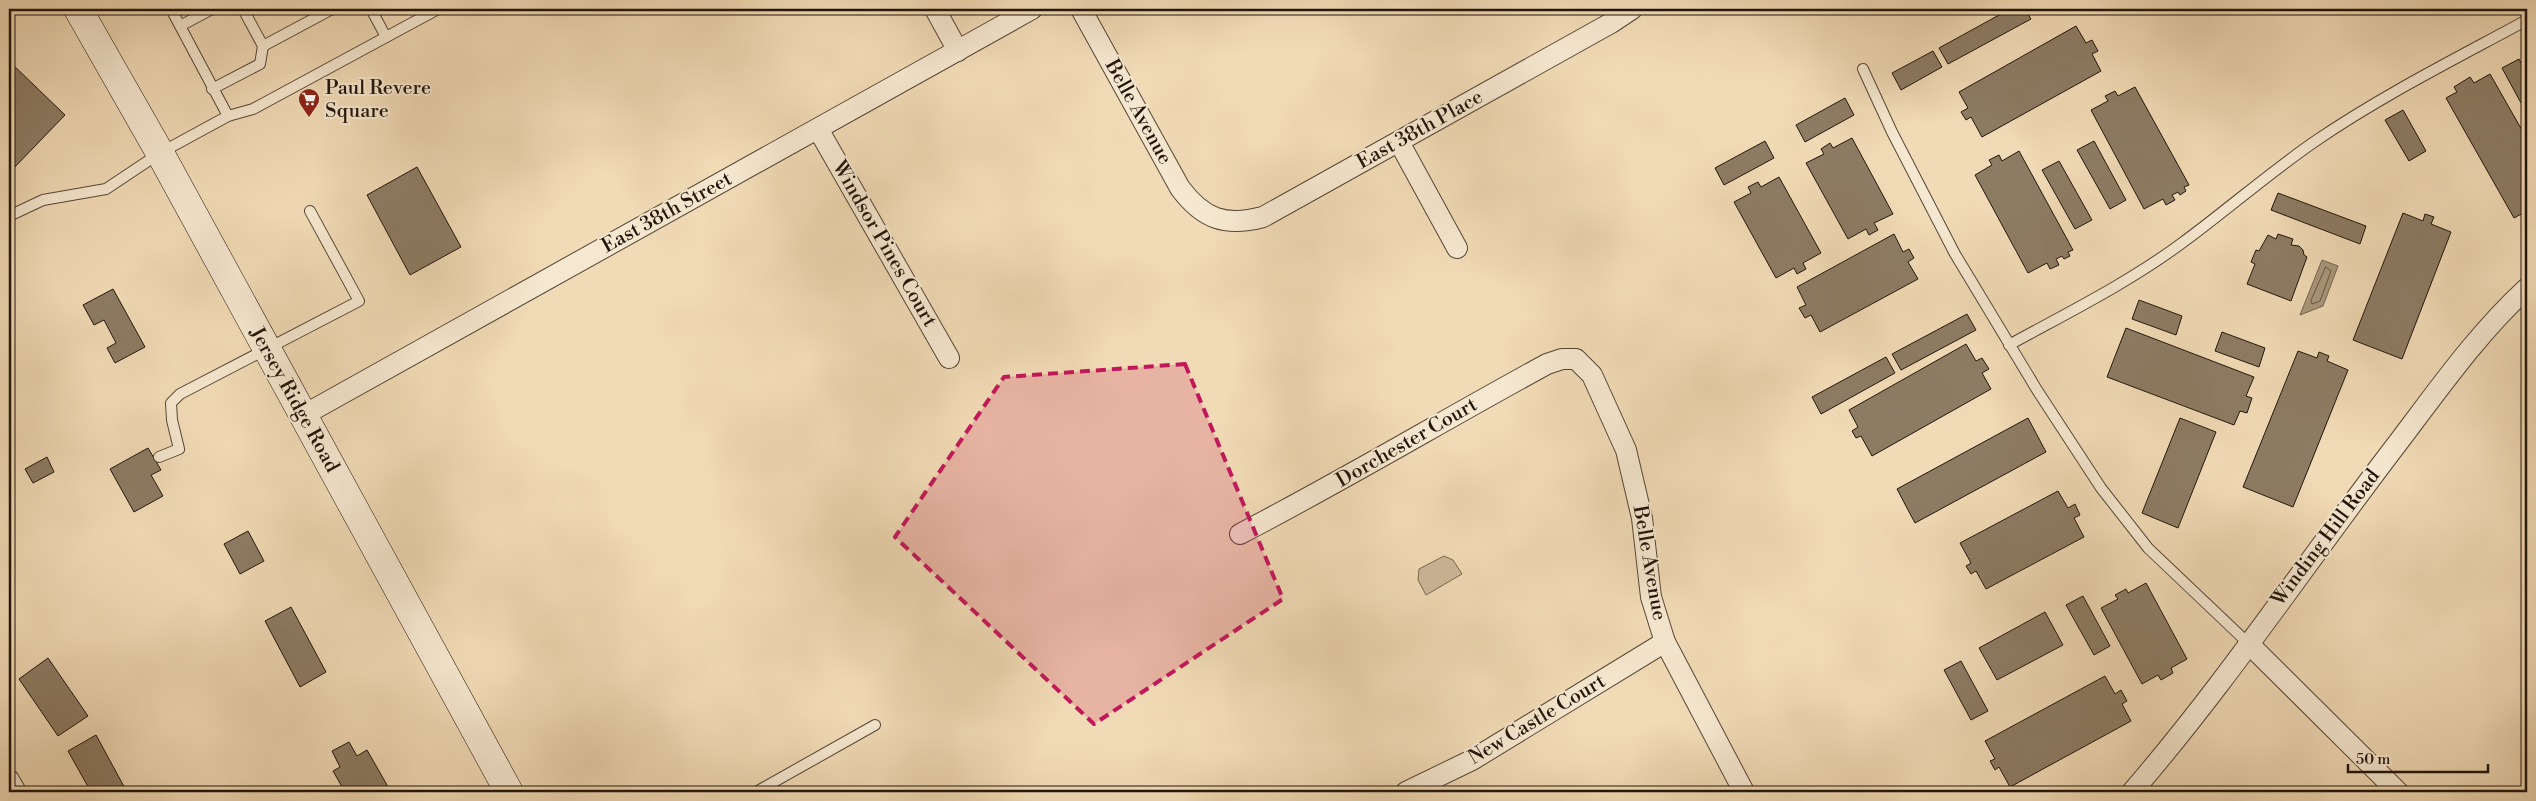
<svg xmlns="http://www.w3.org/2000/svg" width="2536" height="801" font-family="'Libre Bodoni',serif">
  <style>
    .green { fill: #ceb999; stroke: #786752 }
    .water { fill: #aa987c; stroke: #73644f }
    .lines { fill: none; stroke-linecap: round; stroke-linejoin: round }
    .shore { stroke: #665644; stroke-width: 1 }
    .building { fill: #8d7c64; stroke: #21150b }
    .service-casing { stroke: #554636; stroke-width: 12 }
    .minor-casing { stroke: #554636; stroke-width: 22 }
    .secondary-casing { stroke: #21150b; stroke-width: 29 }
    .service { stroke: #f6e8d0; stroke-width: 10 }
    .minor { stroke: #f6e8d0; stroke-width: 20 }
    .secondary { stroke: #f6e8d0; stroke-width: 28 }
    .marked { fill: #c2185b; fill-opacity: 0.2; stroke: #c2185b; stroke-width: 4; stroke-dasharray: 10 6; stroke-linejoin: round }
    .labels { text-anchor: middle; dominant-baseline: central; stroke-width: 4; stroke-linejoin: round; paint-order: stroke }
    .poi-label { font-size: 20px; fill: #21150b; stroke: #f6e8d0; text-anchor: start }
    .street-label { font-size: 20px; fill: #21150b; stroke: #f6e8d0 }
  </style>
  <rect width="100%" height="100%" fill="#f1dbb6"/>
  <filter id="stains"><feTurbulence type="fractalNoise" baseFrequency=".004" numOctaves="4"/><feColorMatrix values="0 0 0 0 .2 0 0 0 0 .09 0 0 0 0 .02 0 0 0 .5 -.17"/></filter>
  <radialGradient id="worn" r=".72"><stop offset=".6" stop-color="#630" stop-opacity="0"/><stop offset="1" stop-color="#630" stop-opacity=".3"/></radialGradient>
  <path class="green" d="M1444,556L1453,560L1462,574L1426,595L1418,580L1419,569Z"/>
  <path class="water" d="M2322,260L2338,266L2323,306L2300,315Z"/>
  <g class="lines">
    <path class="shore" d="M2326,267L2331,271L2320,301L2312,304L2311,301Z"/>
  </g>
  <g class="building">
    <path d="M2010,9H2025L2031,19L1948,64L1939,48Z"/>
    <path d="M2076,26L2086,43L2092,40L2098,51L2092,54L2101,71L1982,137L1971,117L1966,120L1961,112L1968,108L1959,92Z"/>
    <path d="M1933,51L1942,67L1901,90L1892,73Z"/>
    <path d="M2519,59L2527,75V114L2502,68Z"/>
    <path d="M9,61L65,115L10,172L9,171Z"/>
    <path d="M2490,74L2527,139V211L2514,218L2446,98L2457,92L2454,87L2470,77L2474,83Z"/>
    <path d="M2135,87L2189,185L2184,187L2186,191L2180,195L2178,192L2172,195L2175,200L2166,205L2163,199L2144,209L2091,110L2108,101L2105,96L2115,91L2118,96Z"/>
    <path d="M1845,98L1854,115L1805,142L1796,125Z"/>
    <path d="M2403,110L2426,151L2409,161L2385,120Z"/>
    <path d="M1852,138L1893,214L1874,223L1878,230L1869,235L1866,229L1848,239L1806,163L1824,154L1821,149L1830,143L1833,148Z"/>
    <path d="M1765,141L1774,158L1724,185L1715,168Z"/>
    <path d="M2094,141L2126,200L2110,209L2077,150Z"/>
    <path d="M2019,151L2073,250L2068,252L2070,256L2064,259L2062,256L2056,259L2059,265L2050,269L2047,263L2028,273L1975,175L1992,165L1989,160L1999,155L2002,161Z"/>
    <path d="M2059,161L2092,220L2075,229L2042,170Z"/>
    <path d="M417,167L461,247L410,275L367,195Z"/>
    <path d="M1779,177L1821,253L1803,263L1806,269L1797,274L1794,268L1776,278L1734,202L1751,193L1748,187L1758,182L1761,187Z"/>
    <path d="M2278,193L2366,226L2360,244L2271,210Z"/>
    <path d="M2403,213L2423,221L2425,214L2434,217L2431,224L2451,232L2402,359L2353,340Z"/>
    <path d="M1894,234L1903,252L1909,249L1914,258L1908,262L1918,279L1820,332L1811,315L1805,318L1799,308L1806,305L1797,287Z"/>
    <path d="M2278,234L2293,239L2291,245L2299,246L2303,250L2304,255L2307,257L2291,301L2247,284L2255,264L2251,262L2256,250L2259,251L2268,235L2276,239Z"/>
    <path d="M113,289L145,347L115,363L107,348L116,343L104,320L94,325L83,305Z"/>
    <path d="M2139,300L2182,316L2176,335L2132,319Z"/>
    <path d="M1967,314L1976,330L1901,370L1892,354Z"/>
    <path d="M2126,328L2254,377L2246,396L2252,398L2247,413L2240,411L2234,425L2107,377Z"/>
    <path d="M2222,332L2265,348L2259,367L2215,351Z"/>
    <path d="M1966,344L1976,361L1982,358L1989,369L1982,373L1991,389L1872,456L1861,436L1856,438L1852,431L1858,427L1849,410Z"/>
    <path d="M2298,351L2317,358L2319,352L2329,356L2327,361L2348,370L2293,507L2243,487Z"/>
    <path d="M1886,357L1895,373L1821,414L1812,397Z"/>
    <path d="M2028,418L2046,452L1915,523L1897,489Z"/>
    <path d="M2180,418L2216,432L2178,528L2142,513Z"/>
    <path d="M148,448L161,470L151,475L163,496L134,512L110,469Z"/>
    <path d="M47,457L54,472L33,483L25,469Z"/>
    <path d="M2058,491L2068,508L2075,504L2080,515L2074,518L2084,537L1986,589L1976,571L1971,574L1966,566L1971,563L1960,543Z"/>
    <path d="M248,531L264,561L240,574L224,544Z"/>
    <path d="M2146,583L2187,659L2171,668L2173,673L2161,680L2158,675L2142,684L2101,608L2118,599L2115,595L2126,589L2128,593Z"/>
    <path d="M2083,596L2110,646L2094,655L2066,605Z"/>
    <path d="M291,607L326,672L300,687L265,621Z"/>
    <path d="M2045,612L2063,645L1997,680L1979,648Z"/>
    <path d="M48,658L88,716L58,736L19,679Z"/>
    <path d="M1961,661L1988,711L1971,720L1944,670Z"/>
    <path d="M2105,676L2115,694L2121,690L2127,701L2122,704L2131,721L2010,787L1999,767L1995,770L1990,761L1995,759L1985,741Z"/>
    <path d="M96,735L127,792H91L68,751Z"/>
    <path d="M349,742L357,756L367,750L391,792H345L333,771L340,767L332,751Z"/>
  </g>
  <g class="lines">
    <g class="service-casing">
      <g id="service">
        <path d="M171,9L228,116"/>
        <path d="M243,9L263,46L332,9"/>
        <path d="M371,9L386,37"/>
        <path d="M180,26L212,9"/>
        <path d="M1863,69L1892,132L1955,254L2037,390L2101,488L2148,548L2248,643"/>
        <path d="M212,89L260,64L263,46"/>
        <path d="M9,216L43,200L106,189L160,153L228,116L253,109L438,9"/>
        <path d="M2009,345C2067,313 2128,283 2182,243C2227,210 2270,172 2317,140C2383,95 2457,58 2527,20"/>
        <path d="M159,457L179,449L172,420L171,403L180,394L359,301L310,211"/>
        <path d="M756,792L875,725"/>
      </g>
    </g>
    <g class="minor-casing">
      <g id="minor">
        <path d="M935,9L958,51"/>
        <path d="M1081,9L1180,188C1203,219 1225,227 1263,217L1611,23L1632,9"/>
        <path d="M818,129L949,358"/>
        <path d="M1399,142L1457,248"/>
        <path d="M302,416L1032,9"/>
        <path d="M1240,534C1344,480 1444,420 1547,364L1562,359H1576L1592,375L1626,450L1642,518L1651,597L1665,642L1744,792"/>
        <path d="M2248,643L2398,792"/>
        <path d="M9,780L16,792"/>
        <path d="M1406,792L1472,760L1665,642"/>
        <path d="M2132,792C2227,682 2308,560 2397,444C2438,390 2477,334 2527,288"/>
      </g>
    </g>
    <g class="secondary-casing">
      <path id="secondary" d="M78,9L160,153L509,792"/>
    </g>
    <use href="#service" class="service"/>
    <use href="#minor" class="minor"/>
    <use href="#secondary" class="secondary"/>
  </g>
  <path class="marked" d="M1185,364L1283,599L1094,724L895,537L1004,377Z"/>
  <defs>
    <g id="supermarket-pin" transform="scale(1.125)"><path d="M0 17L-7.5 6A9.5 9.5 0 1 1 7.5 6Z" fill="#8f2418" stroke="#f6e8d0"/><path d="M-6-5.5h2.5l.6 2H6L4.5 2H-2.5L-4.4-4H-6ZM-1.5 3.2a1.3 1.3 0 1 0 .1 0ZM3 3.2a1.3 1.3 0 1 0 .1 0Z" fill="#fff"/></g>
  </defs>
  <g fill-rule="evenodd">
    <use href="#supermarket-pin" x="309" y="99"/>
  </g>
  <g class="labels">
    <g class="poi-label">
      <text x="325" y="88">Paul Revere<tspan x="325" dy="23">Square</tspan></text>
    </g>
    <g class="street-label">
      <text transform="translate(1138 112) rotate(61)">Belle Avenue</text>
      <text transform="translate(1420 130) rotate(-29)">East 38th Place</text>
      <text transform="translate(667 213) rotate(-29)">East 38th Street</text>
      <text transform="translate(884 244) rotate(60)">Windsor Pines Court</text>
      <text transform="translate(294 400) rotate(61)">Jersey Ridge Road</text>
      <text transform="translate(1407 443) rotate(-30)">Dorchester Court</text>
      <text transform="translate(2326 538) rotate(-53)">Winding Hill Road</text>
      <text transform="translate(1649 563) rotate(80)">Belle Avenue</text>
      <text transform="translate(1537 720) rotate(-31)">New Castle Court</text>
    </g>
  </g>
  <rect width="2536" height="801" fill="none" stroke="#f1dbb6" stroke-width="30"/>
  <rect x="10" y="10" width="2516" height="781" fill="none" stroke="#21150b" stroke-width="2.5"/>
  <rect x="15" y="15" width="2506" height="771" fill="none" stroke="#21150b"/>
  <path d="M2348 764v8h140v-8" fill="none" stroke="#21150b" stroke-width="2.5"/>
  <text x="2356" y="764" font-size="15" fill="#21150b" stroke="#f6e8d0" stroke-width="4" paint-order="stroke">50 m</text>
  <rect width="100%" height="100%" filter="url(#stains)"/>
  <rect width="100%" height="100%" fill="url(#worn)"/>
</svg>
